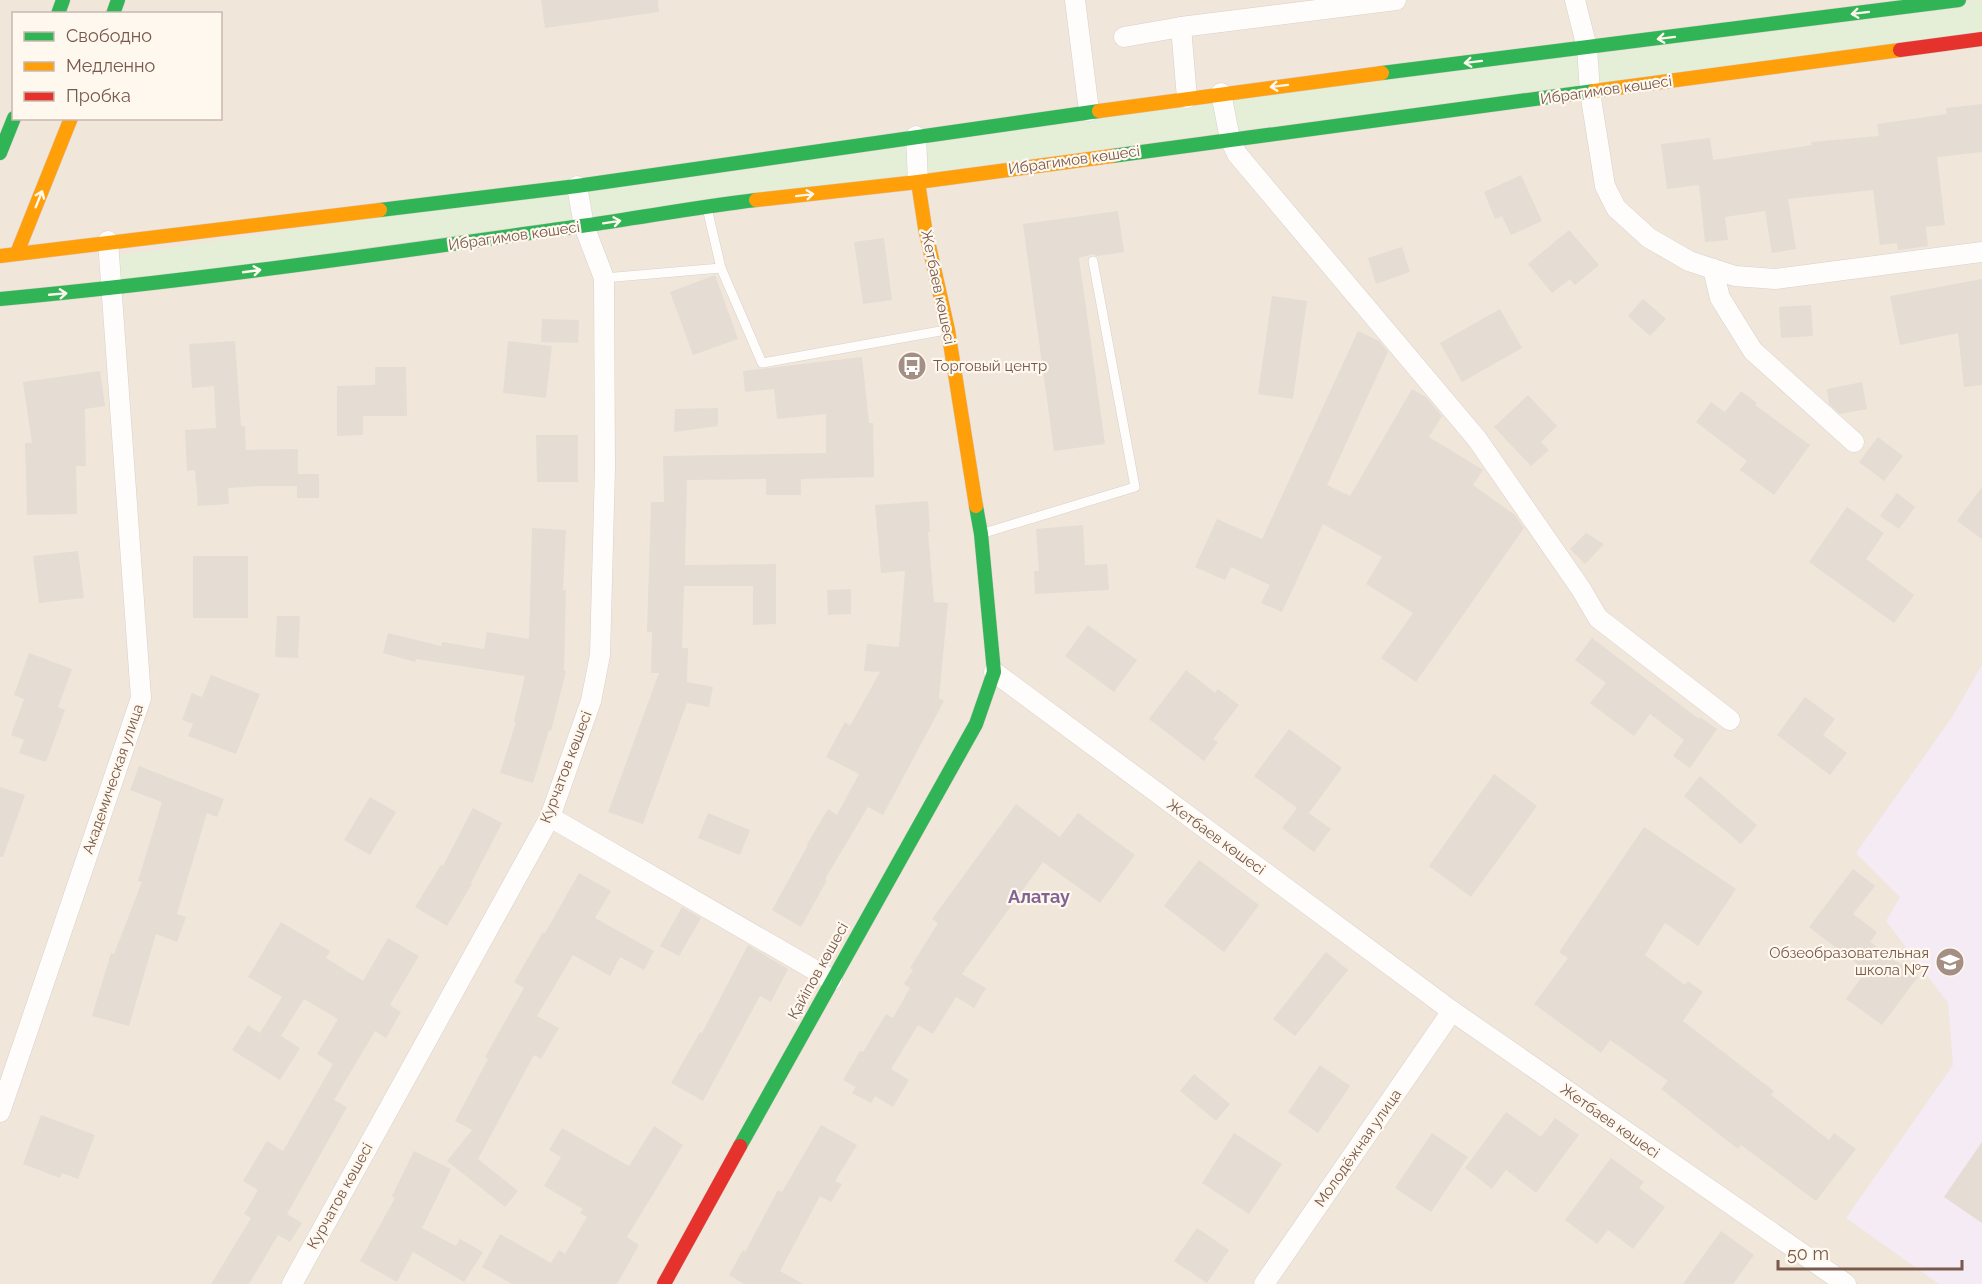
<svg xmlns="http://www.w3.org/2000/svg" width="1982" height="1284" font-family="Raleway,sans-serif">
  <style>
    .residential { fill: #f1e6da; fill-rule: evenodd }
    .education { fill: #f4ebf4 }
    .green { fill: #e5efd8 }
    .building { fill: #e5dcd4 }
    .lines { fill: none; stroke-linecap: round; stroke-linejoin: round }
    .lane-casing { stroke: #d7d0cb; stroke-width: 10 }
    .street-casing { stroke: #d7d0cb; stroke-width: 21 }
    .fast-casing { stroke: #d8cfc9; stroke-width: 15 }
    .slow-casing { stroke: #d8cfc9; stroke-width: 15 }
    .jam-casing { stroke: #d8cfc9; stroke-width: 15 }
    .lane { stroke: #fefdfc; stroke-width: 9 }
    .street { stroke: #fefdfc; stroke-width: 20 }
    .fast { stroke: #30b455; stroke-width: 14 }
    .slow { stroke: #ff9f0a; stroke-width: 14 }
    .jam { stroke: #e5322d; stroke-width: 14 }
    .oneway { stroke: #fff8ef }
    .labels { text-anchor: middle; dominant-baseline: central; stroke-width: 4.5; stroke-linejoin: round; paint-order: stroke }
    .street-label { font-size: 15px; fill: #78594b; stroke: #fff8ef }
    .poi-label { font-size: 15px; fill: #78594b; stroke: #fff8ef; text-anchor: start }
    .quarter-label { font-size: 18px; font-weight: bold; fill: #826394; stroke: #fff8ef }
  </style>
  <rect width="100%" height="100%" fill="#f8f3ed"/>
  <path class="residential" d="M0,0H1982V1284H0ZM14,14H220V118H14Z"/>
  <path class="education" d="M1982,665V1284H1939L1846,1218L1953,1065L1948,1003L1886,921L1900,897L1856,853L1952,717Z"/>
  <g class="green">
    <path d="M1982,0V34L1231,131L1226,97Z"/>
    <path d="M1217,99L1223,132L921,174L920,138Z"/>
    <path d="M912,141L913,174L586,221L580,188Z"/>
    <path d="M575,188L581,222L112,287L109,257Z"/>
  </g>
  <g class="building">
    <path d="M541,0H658L659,12L545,28Z"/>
    <path d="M1982,104V152L1937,157L1945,225L1926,227L1928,246L1898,250L1897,243L1880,245L1873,190L1788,199L1796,249L1772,253L1765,211L1725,217L1728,240L1705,242L1699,185L1667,189L1661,144L1710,138L1713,160L1812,145L1811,142L1879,136L1877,124L1947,114L1946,108Z"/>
    <path d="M1521,175L1542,221L1511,235L1502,216L1495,219L1484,192Z"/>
    <path d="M1118,211L1124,252L1097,256L1092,254L1079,258L1105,444L1054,451L1023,224Z"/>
    <path d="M1569,230L1599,265L1575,285L1570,279L1552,293L1528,264Z"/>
    <path d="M884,238L892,300L863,304L854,242Z"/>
    <path d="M1402,247L1410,272L1376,284L1368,258Z"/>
    <path d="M715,275L738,339L693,355L670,292Z"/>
    <path d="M1982,279V385L1964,387L1958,333L1900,345L1890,296Z"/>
    <path d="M1272,296L1307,301L1293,399L1258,394Z"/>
    <path d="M1643,299L1666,319L1650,336L1628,316Z"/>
    <path d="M1811,305L1813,336L1781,338L1779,307Z"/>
    <path d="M1500,309L1522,348L1462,382L1440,343Z"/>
    <path d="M542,319L579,320L578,343L541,342Z"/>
    <path d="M1358,331L1379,341L1388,352L1327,485L1350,496L1412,389L1426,397L1442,416L1429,437L1483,470L1473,485L1515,515L1524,528L1416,682L1381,658L1413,613L1366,584L1382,557L1323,524L1282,612L1261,603L1270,585L1231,567L1225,580L1195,567L1217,519L1262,539Z"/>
    <path d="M235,341L241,426H245L246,450L298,449V474H319V498H297V486H258L228,488L229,504L198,506L195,470L187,471L185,430L216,428L214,386L192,388L189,344Z"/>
    <path d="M508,341L552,346L546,398L503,393Z"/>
    <path d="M862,357L869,423H873L874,477L801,479V495H766V479L687,480L685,565L776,564V624L753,625V586H684L682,648H688L687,682L713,687L709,707L687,703L643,824L608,812L659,673H651L652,632H647L651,502H664L663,456L826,453V414L777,419L774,389L745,392L743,371Z"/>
    <path d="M375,367H406L407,416H363V435L337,436V386L375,385Z"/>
    <path d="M100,371L105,406L85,409L86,466H76L77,514L27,515L25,443H32L23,382Z"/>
    <path d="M1862,382L1867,409L1840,414L1829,404L1827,389Z"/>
    <path d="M1741,391L1757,403L1755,405L1810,445L1774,495L1740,470L1747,461L1696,422L1711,402L1725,412Z"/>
    <path d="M1528,395L1557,426L1541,442L1549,450L1531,466L1494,427Z"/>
    <path d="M718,408V426L674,432L675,409Z"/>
    <path d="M536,435H578V482H537Z"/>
    <path d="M1878,437L1903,456L1884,481L1859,462Z"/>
    <path d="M1982,487V539L1957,521Z"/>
    <path d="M1897,493L1915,507L1899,529L1880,516Z"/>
    <path d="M928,501L930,532H928L934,602L948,603L939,698L944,701L883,815L868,807L825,879L827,880L801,927L772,910L808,845L807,844L828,809L837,815L859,774L826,757L845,722L850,726L880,672L864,671L867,644L899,647L905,571L881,573L875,505Z"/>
    <path d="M1847,507L1884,533L1866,559L1914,595L1894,623L1809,562Z"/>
    <path d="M1083,525L1085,565L1107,564L1109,590L1035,594L1034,571H1039L1036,529Z"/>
    <path d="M532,528L566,530L563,590H566L564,671H566L551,731L549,730L533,783L500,773L516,722L514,721L525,676L416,659L415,662L383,653L388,633L441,646L442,642L484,649L487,632L529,639Z"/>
    <path d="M1586,533L1604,544L1585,564L1570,549Z"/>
    <path d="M78,551L84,598L39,603L33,556Z"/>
    <rect x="193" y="556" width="55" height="62"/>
    <path d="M851,589V614L828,615L827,590Z"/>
    <path d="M277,616H300L298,658L275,657Z"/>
    <path d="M1088,625L1137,660L1114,692L1065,656Z"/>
    <path d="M1592,638L1699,719L1700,717L1717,729L1690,768L1673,756L1684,740L1650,714L1634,736L1590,703L1606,683L1575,660Z"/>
    <path d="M29,653L72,669L58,707L65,710L46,762L19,753L24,740L11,735L24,699L14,695Z"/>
    <path d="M1186,670L1215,693L1218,689L1239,705L1213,739L1218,742L1204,761L1149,719Z"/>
    <path d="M211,675L260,694L236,754L188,736L193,724L182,720L192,693L202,697Z"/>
    <path d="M1805,697L1835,719L1823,735L1847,753L1830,775L1777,735Z"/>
    <path d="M1289,729L1342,768L1309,813L1331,829L1314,852L1282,828L1297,808L1254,776Z"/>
    <path d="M139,766L224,799L217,817L207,813L177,914L186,917L177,942L156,934L129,1026L92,1016L111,953L114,954L142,882L138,881L162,802L130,790Z"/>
    <path d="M1494,774L1537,806L1471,897L1429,866Z"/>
    <path d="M1700,776L1757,825L1741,844L1684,796Z"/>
    <path d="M0,787L25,795L3,857H0Z"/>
    <path d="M370,797L396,812L370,855L344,840Z"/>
    <path d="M1016,804L1060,837L1078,813L1135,855L1100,903L1043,862L962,974L986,988L974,1008L956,997L933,1034L918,1025L891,1069L909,1080L893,1107L875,1096L871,1103L852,1093L856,1087L843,1080L860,1051L863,1052L886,1014L893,1018L910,988L904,984L913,970L910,968L938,923L932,919Z"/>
    <path d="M473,808L502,823L471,883L472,884L447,926L415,907L441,865L443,866Z"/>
    <path d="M708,813L750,830L740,855L698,838Z"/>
    <path d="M1644,827L1736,889L1698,946L1665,923L1645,955L1685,985L1688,981L1703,992L1683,1021L1774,1091L1771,1095L1829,1140L1834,1133L1856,1149L1816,1201L1741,1145L1738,1149L1661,1089L1668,1081L1610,1040L1601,1053L1534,1004L1568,958L1559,952Z"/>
    <path d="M1199,860L1259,905L1224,952L1164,906Z"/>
    <path d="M1853,869L1875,886L1853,914L1877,932L1870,942L1918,977L1882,1025L1846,999L1866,971L1809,927Z"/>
    <path d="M579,873L611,891L595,918L654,951L644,970L620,957L610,976L573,955L537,1016L559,1028L541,1059L534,1055L478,1159L518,1191L505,1207L447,1161L472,1130L455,1121L488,1059L485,1057L524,988L514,982L543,932L545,933Z"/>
    <path d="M682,907L701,918L679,956L660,946Z"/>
    <path d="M281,922L330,951L326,958L363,981L388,938L419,956L390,1005L401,1012L386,1038L375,1031L334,1100L347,1107L287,1214L302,1223L290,1242L278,1235L249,1284H211L251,1218L244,1214L258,1190L243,1181L267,1141L283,1151L333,1064L317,1054L338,1019L304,999L281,1036L300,1048L280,1080L232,1050L248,1025L260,1033L282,997L248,977Z"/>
    <path d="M748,945L788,969L771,1002L760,996L703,1101L671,1083L700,1032L702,1033Z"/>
    <path d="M1326,952L1348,970L1295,1036L1273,1019Z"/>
    <path d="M1320,1065L1350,1086L1318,1133L1288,1112Z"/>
    <path d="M1194,1074L1230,1104L1216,1121L1180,1091Z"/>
    <path d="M1506,1112L1541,1137L1555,1118L1579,1135L1536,1193L1506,1170L1492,1189L1465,1168Z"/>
    <path d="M41,1115L95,1135L78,1179L62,1173L60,1178L23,1164Z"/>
    <path d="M821,1125L857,1145L835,1181L842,1184L831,1202L820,1196L780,1271L803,1284H744L729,1275L743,1250L745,1252L778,1190L782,1192Z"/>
    <path d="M654,1126L683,1145L627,1237L639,1245L617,1284H512L482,1267L500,1234L551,1263L559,1250L565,1254L587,1217L580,1213L583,1209L544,1186L561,1157L549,1150L562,1128L629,1166Z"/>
    <path d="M1234,1133L1282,1164L1249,1214L1202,1183Z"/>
    <path d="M1432,1133L1468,1157L1431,1212L1395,1188Z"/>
    <path d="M1982,1142V1223L1944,1197Z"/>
    <path d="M414,1151L451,1169L422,1228L456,1246L460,1239L483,1252L464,1282L413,1252L397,1282L360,1261L395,1198L392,1196Z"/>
    <path d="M1611,1158L1644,1182L1639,1188L1665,1207L1633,1249L1608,1230L1597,1244L1565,1220Z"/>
    <path d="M1197,1228L1229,1250L1207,1283L1174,1261Z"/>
    <path d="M1721,1231L1754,1255L1733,1284H1683Z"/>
  </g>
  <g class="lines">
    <g class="lane-casing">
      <g id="lane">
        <path d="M707,208L721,268L762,363L946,330"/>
        <path d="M604,278L721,268"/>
        <path d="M984,533L1135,487L1093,261"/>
      </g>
    </g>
    <g class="street-casing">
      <g id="street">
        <path d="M1075,0L1089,111"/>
        <path d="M1575,0L1587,48L1590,92L1605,186L1616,208L1649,238L1689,261L1713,269L1735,276L1775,279L1982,252"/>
        <path d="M1181,27L1187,98"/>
        <path d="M1124,37L1181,27L1396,0"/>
        <path d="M1221,93L1230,139L1237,154L1477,439L1581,589L1598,618L1730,720"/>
        <path d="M916,136L918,182"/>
        <path d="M1713,269L1720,298L1753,351L1854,442"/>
        <path d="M994,672L1452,1011L1846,1284"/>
        <path d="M550,817L832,980"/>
        <path d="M0,1112L141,698L108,241"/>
        <path d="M292,1284L550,817L591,701L600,655L605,468L604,278L584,226L577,186"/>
        <path d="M1264,1284L1452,1011"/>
      </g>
    </g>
    <g class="fast-casing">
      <g id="fast">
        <path d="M58,14L63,0"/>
        <path d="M113,14L118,0"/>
        <path d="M1382,73L1959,0"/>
        <path d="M0,153L14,118"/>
        <path d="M1112,156L1594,91"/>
        <path d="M380,210L577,186L1099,111"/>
        <path d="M0,299C194,281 388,253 581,226C639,218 697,207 756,200"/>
        <path d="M740,1146L976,724L994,672L981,534L976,506"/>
      </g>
    </g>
    <g class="slow-casing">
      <g id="slow">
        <path d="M1594,91L1900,50"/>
        <path d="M1099,111L1382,73"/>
        <path d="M918,182L925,228L948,330L976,506"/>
        <path d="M756,200L918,182L1112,156"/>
        <path d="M17,253L71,118"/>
        <path d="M0,256L380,210"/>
      </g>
    </g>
    <g class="jam-casing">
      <g id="jam">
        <path d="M1900,50L1982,39"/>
        <path d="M664,1284L740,1146"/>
      </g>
    </g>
    <use href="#lane" class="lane"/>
    <use href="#street" class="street"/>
    <use href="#fast" class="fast"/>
    <use href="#slow" class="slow"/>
    <use href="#jam" class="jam"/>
  </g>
  <defs><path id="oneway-shaft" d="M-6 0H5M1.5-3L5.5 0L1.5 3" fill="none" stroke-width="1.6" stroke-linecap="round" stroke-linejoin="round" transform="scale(1.5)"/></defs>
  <g class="oneway">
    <use href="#oneway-shaft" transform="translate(1860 13) rotate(173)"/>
    <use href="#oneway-shaft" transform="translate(1666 38) rotate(173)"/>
    <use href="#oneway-shaft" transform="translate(1473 62) rotate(173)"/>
    <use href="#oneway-shaft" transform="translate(1279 86) rotate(173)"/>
    <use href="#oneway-shaft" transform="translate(805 195) rotate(-7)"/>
    <use href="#oneway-shaft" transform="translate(39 199) rotate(-68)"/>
    <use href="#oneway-shaft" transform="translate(612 222) rotate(-9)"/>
    <use href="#oneway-shaft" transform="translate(252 271) rotate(-8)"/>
    <use href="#oneway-shaft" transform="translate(58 294) rotate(-5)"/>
  </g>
  <defs>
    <g id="bus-disc" transform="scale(1.5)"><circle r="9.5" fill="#a58f84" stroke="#fff8ef"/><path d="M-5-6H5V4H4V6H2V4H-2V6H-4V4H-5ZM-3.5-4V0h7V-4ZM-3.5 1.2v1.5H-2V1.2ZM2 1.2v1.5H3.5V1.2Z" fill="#fff"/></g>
    <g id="school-disc" transform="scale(1.5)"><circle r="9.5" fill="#a58f84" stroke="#fff8ef"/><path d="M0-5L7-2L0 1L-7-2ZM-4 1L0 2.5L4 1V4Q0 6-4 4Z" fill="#fff"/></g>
  </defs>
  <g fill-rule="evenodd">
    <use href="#bus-disc" x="912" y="366"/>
    <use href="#school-disc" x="1950" y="962"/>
  </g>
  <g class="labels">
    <g class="street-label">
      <text transform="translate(1606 90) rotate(-8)">Ибрагимов көшесі</text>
      <text transform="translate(1074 160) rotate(-8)">Ибрагимов көшесі</text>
      <text transform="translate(514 236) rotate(-8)">Ибрагимов көшесі</text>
      <text transform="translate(938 287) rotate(78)">Жетбаев көшесі</text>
      <text transform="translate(566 767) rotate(-69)">Курчатов көшесі</text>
      <text transform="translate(113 779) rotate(-71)">Академическая улица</text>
      <text transform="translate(1216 837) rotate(36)">Жетбаев көшесі</text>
      <text transform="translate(818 971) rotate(-61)">Қайіпов көшесі</text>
      <text transform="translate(1610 1121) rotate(35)">Жетбаев көшесі</text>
      <text transform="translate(1358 1148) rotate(-55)">Молодёжная улица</text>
      <text transform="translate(340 1196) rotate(-61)">Курчатов көшесі</text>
    </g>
    <g class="poi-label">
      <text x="933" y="366">Торговый центр</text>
      <text x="1929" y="953" text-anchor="end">Обзеобразовательная<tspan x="1929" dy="17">школа №7</tspan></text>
    </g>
    <g class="quarter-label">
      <text x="1039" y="896">Алатау</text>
    </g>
  </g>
  <rect x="12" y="12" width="210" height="108" fill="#fff8ef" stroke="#c9b8ad" stroke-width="1.5"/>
  <rect x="24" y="32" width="30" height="9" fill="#30b455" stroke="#c9b8ad" stroke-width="1.5"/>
  <text x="66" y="42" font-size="18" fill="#78594b">Свободно</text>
  <rect x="24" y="62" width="30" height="9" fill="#ff9f0a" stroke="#c9b8ad" stroke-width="1.5"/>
  <text x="66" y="72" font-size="18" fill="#78594b">Медленно</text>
  <rect x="24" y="92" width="30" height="9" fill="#e5322d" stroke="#c9b8ad" stroke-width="1.5"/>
  <text x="66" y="102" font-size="18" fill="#78594b">Пробка</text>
  <path d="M1778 1260v9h184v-9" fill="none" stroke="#78594b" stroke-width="3"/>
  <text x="1787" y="1260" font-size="18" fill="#78594b" stroke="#fff8ef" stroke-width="4.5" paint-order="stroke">50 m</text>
</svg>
